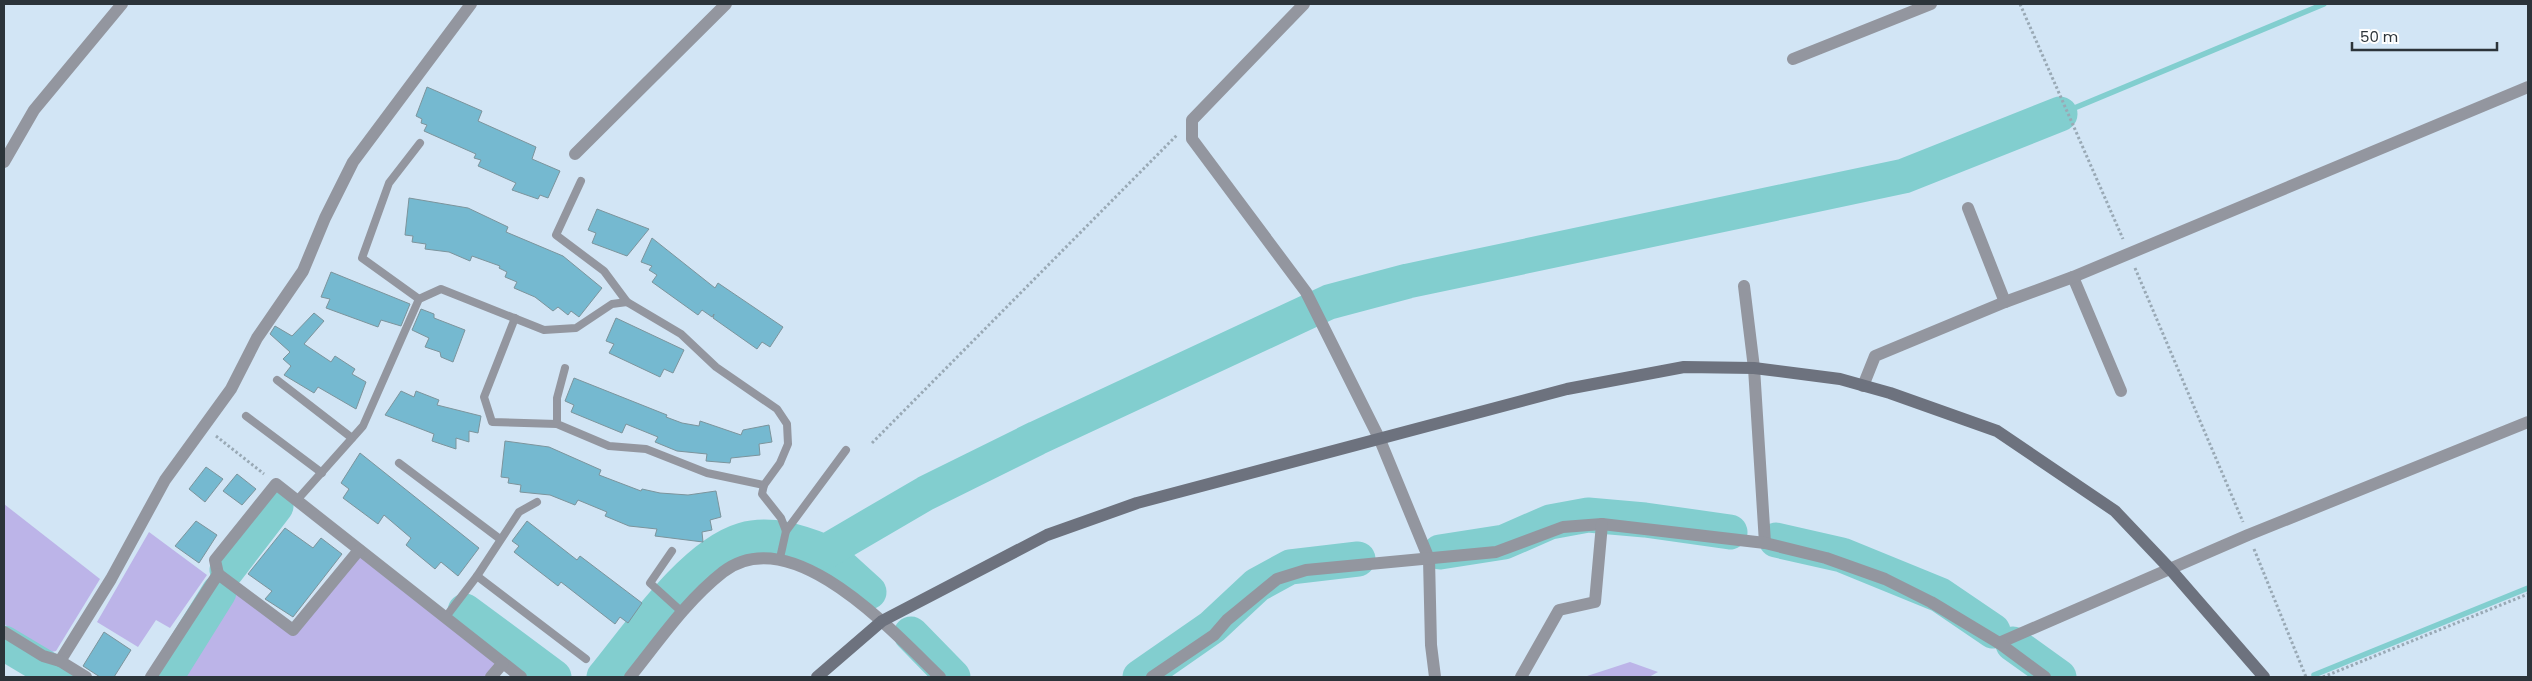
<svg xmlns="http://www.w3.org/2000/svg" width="2532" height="681" font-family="Poppins,sans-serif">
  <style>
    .green { fill: #bcb4e8 }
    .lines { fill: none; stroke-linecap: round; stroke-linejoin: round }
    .stream { stroke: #82cecf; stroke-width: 5.5 }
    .river { stroke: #82cecf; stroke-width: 35 }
    .building { fill: #75b9d0; stroke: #7c949c }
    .path { stroke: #99a9b5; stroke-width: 3; stroke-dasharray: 2.5 2.5; stroke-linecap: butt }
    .lane { stroke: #93969f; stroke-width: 8 }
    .street { stroke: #93969f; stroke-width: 12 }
    .secondary { stroke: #6d727e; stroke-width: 12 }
  </style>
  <rect width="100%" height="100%" fill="#d2e5f5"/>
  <g class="green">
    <path d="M4,504L100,579L56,651L47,653L4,624Z"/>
    <path d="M149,532L207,575L170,628L156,620L138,647L97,622Z"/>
    <path d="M359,550L503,663L491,677H178L234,586L293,630Z"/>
    <path d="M1630,662L1658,672L1649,677H1584Z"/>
  </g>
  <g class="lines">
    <g class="stream">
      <path d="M2060,114L2324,4"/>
      <path d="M2314,675L2528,588"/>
    </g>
    <g class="river">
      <path d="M1776,540L1842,555L1940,595L1993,631"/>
      <path d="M825,552L869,592"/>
      <path d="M1440,552L1504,542L1550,522L1588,515L1645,520L1730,532"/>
      <path d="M227,570L276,506"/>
      <path d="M465,611L554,677"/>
      <path d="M911,634L953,677"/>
      <path d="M4,643L61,677"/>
      <path d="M2013,644L2059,677"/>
      <path d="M166,677L219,592"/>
      <path d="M604,677C637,637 692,555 743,540C770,532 800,542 825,552L926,493L1037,438L1329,302L1408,281L1904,176L2060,114"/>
      <path d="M1140,677L1212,627L1257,585L1290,567L1358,559"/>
    </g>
  </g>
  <g class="building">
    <path d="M427,87L482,111L478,121L536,147L532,159L560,171L548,198L540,195L538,199L512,190L516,183L478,166L481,160L474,158L476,154L424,131L427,125L421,123L422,119L416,116Z"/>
    <path d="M409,198L468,208L508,227L506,232L563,256L602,288L579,317L571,311L568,315L558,307L553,311L535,297L514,288L517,282L505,277L507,272L499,268L500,266L472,256L470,261L449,252L425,249L426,244L412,242L413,236L405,235Z"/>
    <path d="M597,209L649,229L627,256L592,243L596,233L588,230Z"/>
    <path d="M652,238L715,288L718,283L783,327L770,347L762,342L757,349L713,318L714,314L712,317L702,310L698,315L652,282L657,275L649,270L652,266L641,262Z"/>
    <path d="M331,272L410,304L401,326L381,320L378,327L326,308L330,299L321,297Z"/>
    <path d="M421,309L434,314V318L465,330L453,362L441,357L440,352L425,347L429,338L412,330Z"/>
    <path d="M314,313L324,321L304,344L331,362L335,356L355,369L352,374L366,382L356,409L318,387L314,393L284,375L291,366L283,359L290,352L270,334L275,326L292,336Z"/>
    <path d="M616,318L684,350L673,373L664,369L660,377L609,353L614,344L606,341Z"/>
    <path d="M574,378L667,415L666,417L682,423L699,426L700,421L741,435L743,430L769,425L772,442L759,444L760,455L731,458L730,463L706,461L707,454L677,451L655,442L658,437L626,424L622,433L571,412L574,405L565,401Z"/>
    <path d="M401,391L414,397L416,391L439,400L437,405L481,416L478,433L469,431V442L456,438V449L432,441L434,434L385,415Z"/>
    <path d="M505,441L549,447L601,470L599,475L641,491L642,489L660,493L688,495L716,491L721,517L710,520L712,530L702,532L703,542L655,536L657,529L629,526L605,516L607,512L578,500L575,505L550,495L520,492L521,485L508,483L509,478L501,477Z"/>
    <path d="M360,453L479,548L458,576L441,562L435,569L406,545L411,538L384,515L378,524L343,498L349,489L341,483Z"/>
    <path d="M206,467L223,479L205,502L189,489Z"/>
    <path d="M237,474L256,489L242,505L223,491Z"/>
    <path d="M196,521L217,535L199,563L175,546Z"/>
    <path d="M527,521L577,560L580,556L642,603L628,623L620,617L615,624L561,582L558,586L514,552L519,546L512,541Z"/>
    <path d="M285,528L313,548L321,538L342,554L293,617L265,599L272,591L248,574Z"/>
    <path d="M104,632L131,650L114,677H100L83,666Z"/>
  </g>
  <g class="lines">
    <g class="path">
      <path d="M2020,4L2123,239"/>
      <path d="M2135,268L2243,522"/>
      <path d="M216,436L264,474"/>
      <path d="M872,443L1177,135"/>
      <path d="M2254,549L2306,677"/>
      <path d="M2323,677L2528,594"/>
    </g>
    <g class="lane">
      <path d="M581,181L556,235L604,271L627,302"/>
      <path d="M419,299L362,258L389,183L420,143"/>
      <path d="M515,318L484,397L492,422L557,424"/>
      <path d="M565,368L557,398V424L609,446L646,449L707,473L764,485"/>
      <path d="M277,380L352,438"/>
      <path d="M246,416L322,473"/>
      <path d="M399,463L500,539"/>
      <path d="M297,500L363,426L419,299L441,289L544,330L576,328L612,304L627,302L681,334L716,367L777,409L787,424L788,444L780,463L764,485L762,494L781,518L786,531L780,558"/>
      <path d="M786,531L846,450"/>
      <path d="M672,551L650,583L682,612"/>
      <path d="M477,576L586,659"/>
      <path d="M445,618L477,576L519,512L537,502"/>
    </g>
    <g class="street">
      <path d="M1304,4L1192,120V139L1306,292L1380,440L1429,559L1431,645L1435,677"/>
      <path d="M1793,59L1931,4"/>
      <path d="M575,154L726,4"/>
      <path d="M4,162L34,110L122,4"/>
      <path d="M1968,208L2005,302"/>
      <path d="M2073,277L2121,391"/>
      <path d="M1744,286L1754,368L1765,543"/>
      <path d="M1863,386L1875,356L2005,302L2073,277L2528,87"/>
      <path d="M218,574L215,560L276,484L521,677"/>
      <path d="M4,632L43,656L60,661L111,579L165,480L231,389L257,338L303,271L325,218L353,162L471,4"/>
      <path d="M1999,643L2248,535L2528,422"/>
      <path d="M60,661L86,677"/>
      <path d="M151,677L218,574L293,630L359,550"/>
      <path d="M491,677L503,663"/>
      <path d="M630,677C659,641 686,601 723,572C792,519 894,633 940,677"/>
      <path d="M1152,677L1214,635L1227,620L1277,579L1306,570L1496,552L1563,527L1602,524L1765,543L1826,558L1885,579L1931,602L1999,643L2045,677"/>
      <path d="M1521,677L1559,610L1595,602L1602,524"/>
    </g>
    <path class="secondary" d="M817,677L882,621L1047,535L1137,503L1567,389L1684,367L1754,368L1840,379L1890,393L1997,431L2115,511L2171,570L2264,677"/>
  </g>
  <rect width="2532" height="681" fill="none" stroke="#2c343a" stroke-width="10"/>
  <path d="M2352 42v8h145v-8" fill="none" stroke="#2c343a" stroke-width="2.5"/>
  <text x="2360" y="42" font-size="15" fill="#2c343a" stroke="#ffffff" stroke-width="4" paint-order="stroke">50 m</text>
</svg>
